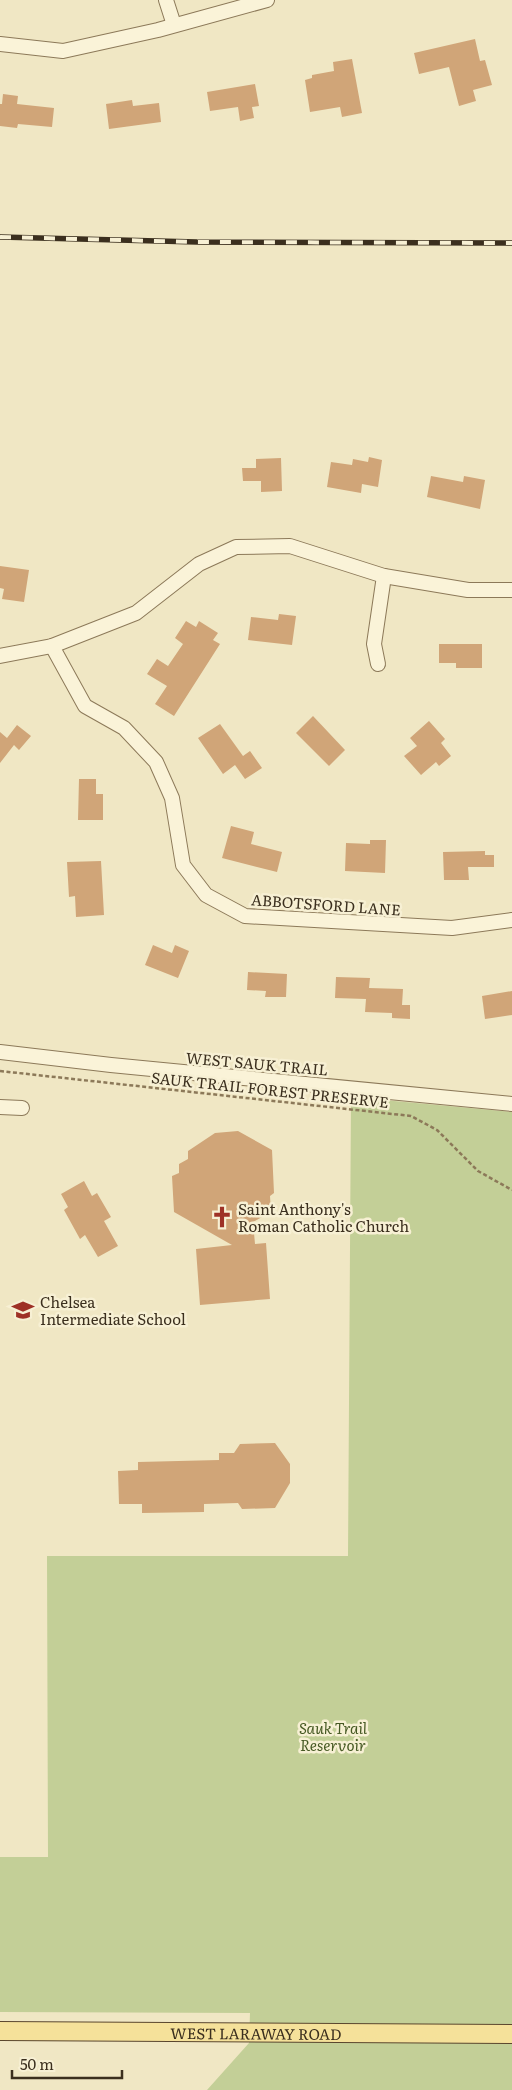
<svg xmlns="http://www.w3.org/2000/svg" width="512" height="2090" font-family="Literata,serif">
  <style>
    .green { fill: #c3cf97 }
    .building { fill: #d0a578 }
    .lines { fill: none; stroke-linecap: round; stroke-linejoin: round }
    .minor-casing { stroke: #8c7959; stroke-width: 16 }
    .major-casing { stroke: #5a462e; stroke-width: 20 }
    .path { stroke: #8c7959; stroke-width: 2.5; stroke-dasharray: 4 2.5; stroke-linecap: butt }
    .minor { stroke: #faf3d8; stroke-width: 14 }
    .major { stroke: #f5e19a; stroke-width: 18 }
    .rail-casing { stroke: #3b2f1e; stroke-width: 5.5 }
    .rail { stroke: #f7f0d4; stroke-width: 4; stroke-dasharray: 11; stroke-linecap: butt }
    .labels { text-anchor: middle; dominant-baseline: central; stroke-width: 5; stroke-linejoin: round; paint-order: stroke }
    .street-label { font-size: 15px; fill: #3b2f1e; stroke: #f7f0d4 }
    .poi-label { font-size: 15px; fill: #3b2f1e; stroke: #f7f0d4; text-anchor: start }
    .park-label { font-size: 15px; font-style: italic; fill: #465923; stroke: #f7f0d4 }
  </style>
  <rect width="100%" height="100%" fill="#f0e7c4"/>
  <path class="green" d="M351,1097L512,1112V2090H207L249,2043L250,2013L0,2012V1857H48L47,1556H348Z"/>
  <g class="building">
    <path d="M475,39L480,61L485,60L492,85L473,90L476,101L459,106L449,67L419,74L414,53Z"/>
    <path d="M352,59L362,113L342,117L340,107L310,112L305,80L312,78V75L334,71L333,62Z"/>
    <path d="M255,84L259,106L252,107L254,118L240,121L238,107L210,111L207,92Z"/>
    <path d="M3,94L18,96L17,104L54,108L52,127L18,124L17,128L0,126V104H2Z"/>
    <path d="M132,100L133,106L159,103L161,122L109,129L106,104Z"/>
    <path d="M369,457L382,460L378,487L362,484L361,493L327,487L331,462L352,465L353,459L368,462Z"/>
    <path d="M281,458L282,491L261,492V481H243L242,468H256V459Z"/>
    <path d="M431,476L463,482L464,476L485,480L480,509L427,497Z"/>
    <path d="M0,566L29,570L24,602L2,599L4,589L0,588Z"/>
    <path d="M279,614L296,616L292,645L248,640L251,617L278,620Z"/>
    <path d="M186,621L196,627L199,621L218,633L213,640L220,644L174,716L155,704L167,686L147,674L157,659L168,666L183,644L175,638Z"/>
    <path d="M439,644H482V668H456V663H439Z"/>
    <path d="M313,716L345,750L329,766L296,733Z"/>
    <path d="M429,721L445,739L441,743L451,756L439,766L436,762L421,775L404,756L417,746L410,738Z"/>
    <path d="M220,724L243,756L250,751L262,768L245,779L235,765L223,774L198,738Z"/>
    <path d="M17,725L31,736L19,750L14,745L0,763V732L7,738Z"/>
    <path d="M79,779H96V794H103V820H78Z"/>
    <path d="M231,826L254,832L251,844L282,852L277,872L222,858Z"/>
    <path d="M370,840H386L385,873L345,871L346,843L370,844Z"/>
    <path d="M485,851V855H494V867H468L469,880H444L443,852Z"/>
    <path d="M101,861L104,915L76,917L75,896L69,897L67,862Z"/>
    <path d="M153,945L172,953L175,945L189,951L178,978L145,965Z"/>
    <path d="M248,972L287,974L286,997H265L266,991L247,990Z"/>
    <path d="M336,977L370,978L369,988L403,989L402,1005H410V1019L392,1018V1013L365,1012L366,999L335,998Z"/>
    <path d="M512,991V1015L485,1019L482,996Z"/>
    <path d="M238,1131L272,1150L274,1193L270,1196L271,1212L253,1222L255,1244L266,1243L270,1299L200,1305L196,1249L232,1245L174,1212L172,1176L179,1173V1164L188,1159V1151L215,1133Z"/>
    <path d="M84,1181L92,1196L97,1193L111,1217L104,1221L118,1246L98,1257L85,1235L80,1239L64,1210L68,1207L61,1194Z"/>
    <path d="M275,1443L290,1464V1483L275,1508L242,1509L238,1503L204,1504V1512L142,1513V1504H119L118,1471L138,1470V1462L219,1460V1453H234L240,1444Z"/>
  </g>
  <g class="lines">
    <g class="minor-casing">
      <g id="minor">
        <path d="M166,0L174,25"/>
        <path d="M0,44L63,51L158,30L267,0"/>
        <path d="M52,646L85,706L124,728L156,762L172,798L183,865L206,895L245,916L452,928L512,920"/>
        <path d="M0,656L52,646L136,613L199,564L236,547L290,546L384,576L468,590H512"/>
        <path d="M378,664L374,644L384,576"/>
        <path d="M0,1052L111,1065L512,1104"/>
        <path d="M0,1107L22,1108"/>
      </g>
    </g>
    <g class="major-casing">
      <g id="major">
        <path id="s1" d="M0,2031L512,2034"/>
      </g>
    </g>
    <path class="path" d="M0,1071L411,1116L437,1130L478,1171L512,1190"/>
    <use href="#minor" class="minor"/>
    <use href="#major" class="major"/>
    <g class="rail-casing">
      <path id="rail" d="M0,237L197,242L512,243"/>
    </g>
    <use href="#rail" class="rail"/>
  </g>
  <defs>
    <g id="church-bare" transform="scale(1.725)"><path d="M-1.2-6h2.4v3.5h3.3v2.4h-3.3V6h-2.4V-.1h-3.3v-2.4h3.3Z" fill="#9e3126" stroke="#f7f0d4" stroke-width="2.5" paint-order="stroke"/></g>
    <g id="school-bare" transform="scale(1.725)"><path d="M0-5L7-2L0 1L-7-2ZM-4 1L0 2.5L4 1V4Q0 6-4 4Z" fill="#9e3126" stroke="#f7f0d4" stroke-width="2.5" paint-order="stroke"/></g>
  </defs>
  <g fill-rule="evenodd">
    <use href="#church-bare" x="222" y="1217"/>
    <use href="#school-bare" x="23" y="1310"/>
  </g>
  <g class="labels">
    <g class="street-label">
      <text transform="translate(326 904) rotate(4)">ABBOTSFORD LANE</text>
      <text transform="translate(257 1063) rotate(5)">WEST SAUK TRAIL</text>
      <text transform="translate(270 1089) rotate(6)">SAUK TRAIL FOREST PRESERVE</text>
      <text stroke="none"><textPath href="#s1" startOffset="256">WEST LARAWAY ROAD</textPath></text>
    </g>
    <g class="poi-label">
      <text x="238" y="1208">Saint Anthony's<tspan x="238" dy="17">Roman Catholic Church</tspan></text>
      <text x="40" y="1301">Chelsea<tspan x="40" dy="17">Intermediate School</tspan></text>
    </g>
    <g class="park-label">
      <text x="333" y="1727">Sauk Trail<tspan x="333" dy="17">Reservoir</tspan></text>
    </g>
  </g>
  <path d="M12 2070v8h110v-8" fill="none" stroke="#3b2f1e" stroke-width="2.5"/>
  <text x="20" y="2070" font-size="15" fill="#3b2f1e" stroke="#f7f0d4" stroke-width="4" paint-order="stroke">50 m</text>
</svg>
